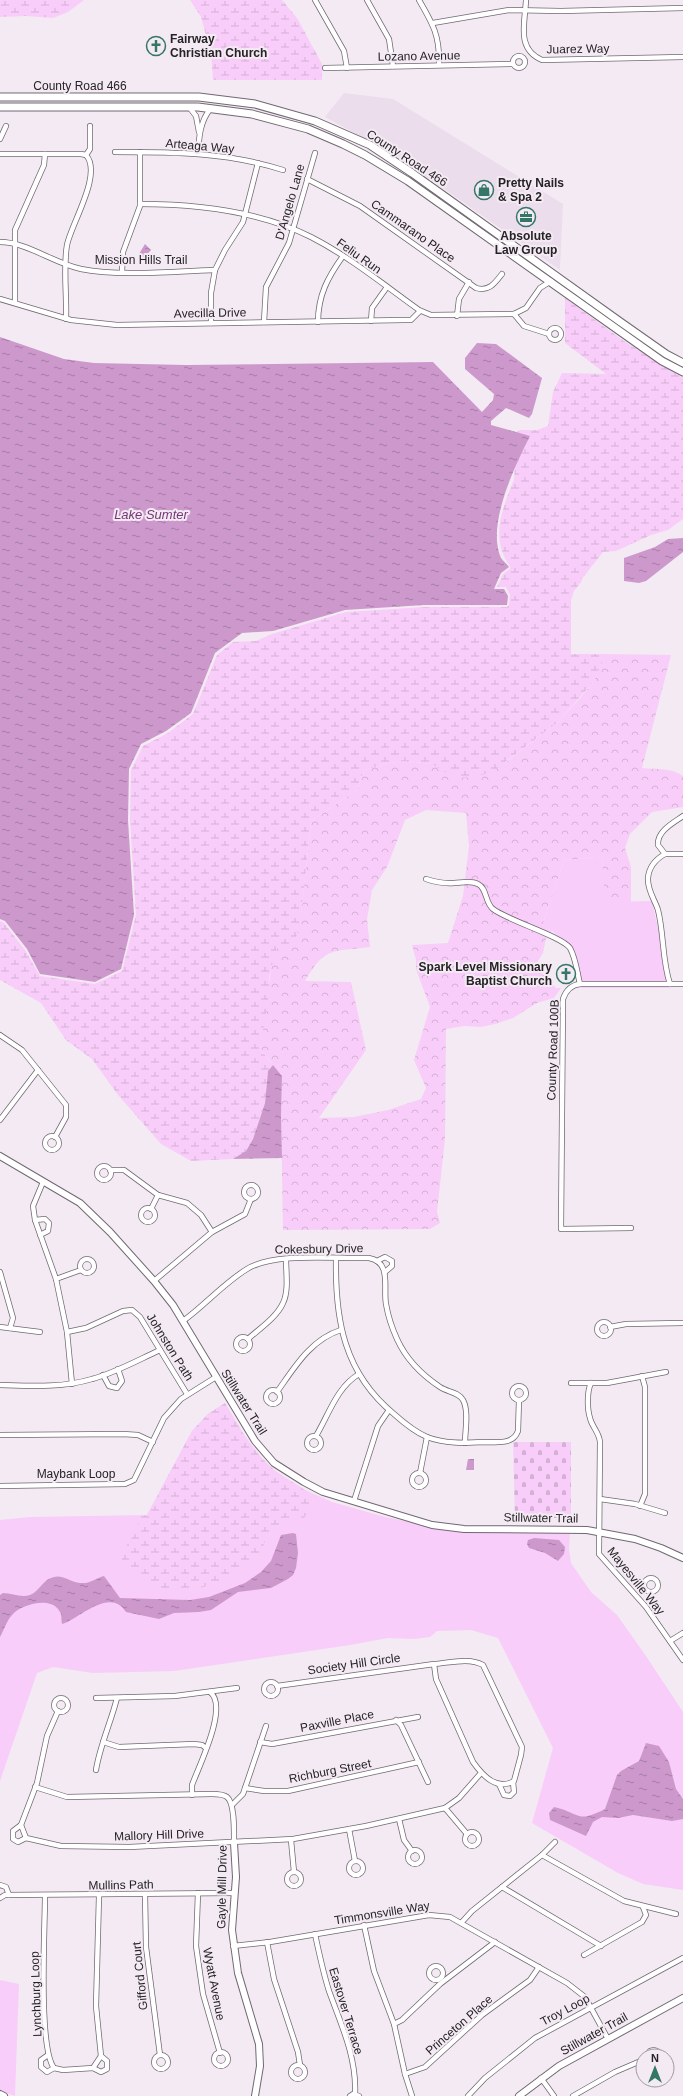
<svg xmlns="http://www.w3.org/2000/svg" width="683" height="2096" font-family="Helvetica,sans-serif">
  <style>
    .built { fill: #ecddec }
    .green { fill: #f9cdf9 }
    .forest { fill: url(#forest-crowns); fill-rule: evenodd }
    .wetland { fill: url(#wetland-marsh) }
    .cemetery { fill: url(#cemetery-stones) }
    .water { fill: url(#water-ripples) }
    .lines { fill: none; stroke-linecap: round; stroke-linejoin: round }
    .minor-casing { stroke: #716971; stroke-width: 6 }
    .tertiary-casing { stroke: #716971; stroke-width: 8 }
    .secondary-casing { stroke: #716971; stroke-width: 9 }
    .minor { stroke: #fff; stroke-width: 4.5 }
    .tertiary { stroke: #fff; stroke-width: 6 }
    .secondary { stroke: #fff; stroke-width: 7 }
    .labels { text-anchor: middle; dominant-baseline: central; stroke-width: 4; stroke-linejoin: round; paint-order: stroke }
    .poi-label { font-size: 12px; font-weight: bold; fill: #262326; stroke: #f3eaf3; text-anchor: start }
    .street-label { font-size: 12px; fill: #262326; stroke: #f3eaf3 }
    .water-label { font-size: 13px; font-style: italic; fill: #753677; stroke: #f3eaf3 }
  </style>
  <defs>
    <pattern id="forest-crowns" width="20" height="18" patternUnits="userSpaceOnUse"><rect width="20" height="18" fill="#f9cdf9"/><path d="M2 6a3 3 0 1 1 6 0M12 15a3 3 0 1 1 6 0" fill="none" stroke="#d5b0d5"/></pattern>
    <pattern id="wetland-marsh" width="20" height="14" patternUnits="userSpaceOnUse"><rect width="20" height="14" fill="#f9cdf9"/><path d="M1 5h8M5 5V1M11 12h8M15 12V8" fill="none" stroke="#d5b0d5"/></pattern>
    <pattern id="cemetery-stones" width="16" height="16" patternUnits="userSpaceOnUse"><rect width="16" height="16" fill="#f9cdf9"/><path d="M2 7V4a2 2 0 0 1 4 0v3zM10 15v-3a2 2 0 0 1 4 0v3z" fill="#d5b0d5"/></pattern>
    <pattern id="water-ripples" width="26" height="14" patternUnits="userSpaceOnUse"><rect width="26" height="14" fill="#cd99cd"/><path d="M2 4q2-2 4 0t4 0M15 11q2-2 4 0t4 0" fill="none" stroke="#a67ca6"/></pattern>
  </defs>
  <rect width="100%" height="100%" fill="#f3eaf3"/>
  <path class="built" d="M344,93L393,99L563,204L560,270L397,156L325,117Z"/>
  <g class="green">
    <path d="M602,857L606,902L652,901L671,988H580L571,946L552,931L542,926L564,860Z"/>
    <path d="M225,1403L252,1449L272,1469L303,1489L332,1502L385,1517L464,1532H570L569,1549L571,1563L591,1592L617,1615L646,1656L683,1712V1890L643,1884L618,1873L532,1823L553,1748L498,1638L471,1630L437,1631L430,1637L414,1639L388,1638L350,1645L174,1671L93,1673L53,1667L37,1673L0,1781V1520L30,1517L147,1515L192,1431L208,1414Z"/>
    <path d="M0,1980L19,1984L15,2096L0,2091Z"/>
  </g>
  <path class="forest" d="M605,654L671,655L642,768C656,770 671,767 683,776V807L652,812L630,834L625,848L631,867V902H605L602,857L564,860L542,926L552,931L546,938L543,953L535,966L556,988H561L554,998L537,1003L513,1018L495,1024L481,1027L464,1026L446,1029L445,1139L437,1212L440,1223L430,1229L283,1230L281,1116L282,1076L260,1049L272,961L277,947L301,916L311,821L357,790L364,770L389,763L407,761L432,764L506,762L558,722L580,698L594,681ZM426,810L466,813L469,846L463,896L448,943L412,945L416,960V969L430,1007L414,1060L426,1088L421,1099L388,1110L354,1117L319,1118L366,1050L351,982L305,981C325,946 333,952 370,947L367,919L372,890L387,867L405,820Z"/>
  <g class="wetland">
    <path d="M0,0H84L68,12L53,18L26,16L0,17Z"/>
    <path d="M190,0H282L297,18L322,64V80H213L211,53L201,17Z"/>
    <path d="M565,298L624,341L683,378V519L668,530L651,535L616,551L603,552L581,580L582,581L574,591L571,600V654H605V656L594,681L558,722L492,772L474,777L455,778L432,764L407,761L389,763L364,770L357,790L311,821L301,916L297,935L292,943L277,947L269,977V994L260,1049L273,1065L268,1071L265,1103L253,1139L246,1151L233,1159L191,1161L161,1144L118,1095L92,1059L66,1040L41,1003L0,980V921L4,923L25,950L40,976L95,984L122,971L136,915L130,820L131,770L143,746L168,733L193,714L217,655L233,642L256,641L272,634L346,612L425,607H507L509,605L510,595L506,587H497L503,574L510,569V566C490,540 502,509 513,482C515,478 514,472 515,467C518,457 525,446 530,436L515,433L520,430H537L548,426L553,392L562,373L606,374L565,343Z"/>
    <path d="M225,1403C241,1430 255,1456 281,1475C291,1483 314,1490 313,1504L304,1518L289,1519L267,1534L262,1551L237,1574L222,1581L200,1588L182,1590L163,1589L138,1578L122,1563C120,1544 141,1535 139,1516L147,1515L192,1431L208,1414Z"/>
  </g>
  <path class="cemetery" d="M513,1442H571V1518H515Z"/>
  <g class="water">
    <path d="M145,244L151,250L144,258L139,254Z"/>
    <path d="M0,337L64,359L94,363L186,365L433,362L482,412L493,400L494,394L465,369V358L477,343L496,344L542,378L532,414L529,418L506,408L491,421V425L530,436C515,466 486,525 501,558C503,561 507,564 509,567L501,573L494,589H504L508,596L507,605H424L345,610L273,631L242,633L215,653L191,713L166,731L141,744L129,769L128,820L134,915L121,969L95,982L40,974L27,949L5,921L0,919Z"/>
    <path d="M683,538V552L646,581L639,583L624,581V558L655,547L668,539Z"/>
    <path d="M273,1065L282,1076L281,1116L282,1158L233,1159L246,1151L253,1139L265,1103L268,1071Z"/>
    <path d="M468,1459H474V1470H466Z"/>
    <path d="M293,1533L296,1534L298,1553L296,1568L293,1575L288,1579L271,1588L238,1592L211,1610L199,1612L174,1613L159,1619L126,1612C110,1586 79,1619 62,1624C61,1620 62,1615 60,1612C52,1596 25,1604 15,1612C7,1619 5,1628 0,1637V1595L3,1593C12,1593 21,1598 30,1595C40,1591 43,1579 54,1577C62,1574 72,1583 81,1583C90,1584 96,1578 104,1576L120,1598L190,1600L209,1597L245,1583L261,1572L271,1561L281,1535Z"/>
    <path d="M534,1538L559,1540L565,1547L564,1554L558,1561L545,1553L529,1548L527,1544L528,1540Z"/>
    <path d="M646,1743L659,1746L669,1762L676,1789L683,1799V1819L672,1821L633,1815L618,1818L602,1817L593,1822L586,1836L550,1820L549,1813L554,1807C581,1813 576,1824 605,1809L617,1775L621,1771L639,1761Z"/>
  </g>
  <g class="lines">
    <g class="minor-casing">
      <g id="minor">
        <path d="M315,0L344,51L347,68"/>
        <path d="M367,0L389,39L393,66"/>
        <path d="M419,0C433,24 440,36 439,65"/>
        <path d="M526,0C525,23 516,49 542,60L683,57"/>
        <path d="M433,23L509,10L561,11L683,8"/>
        <circle cx="519" cy="62" r="6"/>
        <path d="M325,68L513,64"/>
        <path d="M189,107L196,116L199,132"/>
        <path d="M0,139L6,126"/>
        <path d="M115,152C172,152 227,152 283,170"/>
        <path d="M198,153C199,137 200,121 211,108"/>
        <path d="M0,154H81L86,155"/>
        <path d="M307,179L360,206L476,288C489,292 495,283 502,274"/>
        <path d="M140,204C198,204 259,211 311,237C350,257 384,285 419,310L431,315L514,314L526,308L540,288L551,281"/>
        <path d="M0,242C27,242 53,263 81,269C121,277 173,271 215,270"/>
        <path d="M122,272L123,252L140,206V152"/>
        <path d="M0,299L71,320L117,325L404,320H411L420,311"/>
        <path d="M15,303V230L44,165L45,154"/>
        <path d="M514,314L524,326L549,334"/>
        <path d="M457,316L459,299L469,282"/>
        <path d="M66,319C67,296 63,267 67,245C71,224 103,174 86,155L90,149V126"/>
        <path d="M371,321L372,308L387,287"/>
        <path d="M264,322L266,287L289,243L315,153"/>
        <path d="M318,322C318,295 328,277 343,256"/>
        <path d="M211,323V293L215,270L225,250L243,222L258,163"/>
        <circle cx="555" cy="334" r="6"/>
        <path d="M665,854H683"/>
        <path d="M426,879C435,882 444,884 454,883C461,883 470,880 478,884C487,888 485,903 493,909C509,921 561,936 570,948C576,959 577,972 580,984"/>
        <path d="M670,984C662,960 664,934 658,910C655,900 647,890 648,878C649,867 656,859 665,854L658,845C657,831 673,823 683,816"/>
        <path d="M0,1035L22,1050L66,1105V1117L55,1137"/>
        <path d="M0,1120L38,1070"/>
        <circle cx="52" cy="1143" r="7"/>
        <circle cx="104" cy="1173" r="7"/>
        <path d="M110,1170H124L158,1195L187,1203L201,1215L212,1232"/>
        <path d="M43,1182L33,1206L35,1220L56,1279L67,1332L72,1384"/>
        <circle cx="251" cy="1192" r="7"/>
        <circle cx="148" cy="1215" r="7"/>
        <path d="M151,1209L158,1195"/>
        <path d="M35,1220L45,1219L49,1223L48,1231L40,1235"/>
        <path d="M631,1228L561,1229L563,999C566,990 571,985 580,984H683"/>
        <circle cx="87" cy="1266" r="7"/>
        <path d="M336,1259C335,1320 344,1373 394,1414C404,1423 415,1432 427,1437C445,1444 465,1443 484,1442C497,1442 513,1445 518,1431L519,1400"/>
        <path d="M377,1261L385,1257L392,1261V1266L385,1272"/>
        <path d="M0,1272L13,1318L10,1328"/>
        <path d="M56,1279L81,1270"/>
        <path d="M154,1281L212,1232L245,1214L251,1199"/>
        <path d="M183,1321C205,1305 224,1283 247,1269C274,1252 336,1259 369,1258C392,1262 383,1288 386,1304C388,1316 392,1328 397,1339C406,1359 422,1375 440,1387C447,1392 459,1392 463,1400C469,1411 465,1431 465,1443"/>
        <circle cx="604" cy="1329" r="7"/>
        <path d="M0,1327L40,1332"/>
        <path d="M610,1327L626,1324L683,1323"/>
        <path d="M67,1332L86,1328L123,1311L132,1310L140,1317L187,1394"/>
        <circle cx="243" cy="1344" r="7"/>
        <path d="M248,1339C259,1329 277,1317 283,1303C289,1291 286,1272 286,1259"/>
        <path d="M103,1375L109,1386L117,1388L122,1381L118,1369"/>
        <path d="M571,1383H607L666,1372"/>
        <path d="M591,1383C587,1391 587,1409 590,1418C592,1427 599,1432 600,1442L599,1554L646,1607L683,1660"/>
        <path d="M0,1385C31,1386 62,1388 92,1379C115,1373 138,1360 160,1350"/>
        <circle cx="519" cy="1393" r="7"/>
        <circle cx="273" cy="1397" r="7"/>
        <path d="M277,1392C294,1368 311,1339 341,1330"/>
        <path d="M0,1435L123,1434L138,1435L153,1442"/>
        <path d="M316,1436C329,1414 337,1387 359,1374"/>
        <circle cx="314" cy="1443" r="7"/>
        <path d="M420,1473L427,1437"/>
        <circle cx="419" cy="1480" r="7"/>
        <path d="M0,1486L125,1484L134,1480L164,1418L181,1399L216,1377"/>
        <path d="M600,1499L635,1504L665,1513"/>
        <path d="M354,1501L378,1426L389,1410"/>
        <path d="M640,1506L645,1494V1387L642,1376"/>
        <circle cx="651" cy="1585" r="7"/>
        <path d="M670,1641L683,1633"/>
        <circle cx="271" cy="1689" r="7"/>
        <path d="M277,1686L434,1664L436,1679L473,1762C483,1776 497,1791 514,1781L521,1755L522,1747L483,1665C469,1657 449,1663 434,1664"/>
        <path d="M96,1698L175,1696L237,1688"/>
        <circle cx="61" cy="1705" r="7"/>
        <path d="M58,1711L47,1736L37,1783L21,1825L26,1838L61,1846L129,1847L293,1839L366,1826L445,1808L459,1798L481,1773"/>
        <path d="M396,1720L401,1725L428,1782"/>
        <path d="M103,1742L119,1747L194,1744L202,1745L206,1748"/>
        <path d="M260,1742L272,1744L418,1717"/>
        <path d="M96,1770C100,1745 111,1722 117,1698"/>
        <path d="M499,1784L504,1795L510,1796L514,1792L513,1782"/>
        <path d="M35,1787L67,1797L212,1794C216,1794 223,1794 227,1797C235,1803 234,1833 234,1843"/>
        <path d="M245,1788L264,1791H288L419,1762"/>
        <path d="M192,1795V1785C199,1766 229,1706 210,1692"/>
        <path d="M232,1805L243,1794L266,1726"/>
        <path d="M445,1808L467,1834"/>
        <path d="M399,1819L404,1840L412,1851"/>
        <path d="M21,1825L13,1831V1839L18,1842L26,1838"/>
        <path d="M349,1829L355,1861"/>
        <circle cx="472" cy="1839" r="7"/>
        <path d="M291,1840L294,1872"/>
        <circle cx="415" cy="1857" r="7"/>
        <path d="M542,1855L624,1901L676,1914"/>
        <circle cx="356" cy="1868" r="7"/>
        <circle cx="294" cy="1879" r="7"/>
        <path d="M0,1885L6,1887L9,1895"/>
        <path d="M502,1887L601,1946"/>
        <path d="M198,1893L196,1946L203,1994L220,2053"/>
        <path d="M145,1895L146,1947L160,2055"/>
        <path d="M45,1896C45,1927 38,2047 54,2068L63,2070L93,2068L101,2056L96,2006L99,1896"/>
        <path d="M0,1898L5,1895L234,1893"/>
        <path d="M462,1922L472,1911L542,1855L555,1842"/>
        <path d="M364,1925L374,1971L394,2024L405,2074L412,2096"/>
        <path d="M315,1934C319,1953 323,1972 329,1991C341,2024 357,2058 355,2094"/>
        <path d="M267,1942L274,1979L298,2052L300,2065"/>
        <path d="M233,1946L270,1942L429,1915L450,1917L567,1983L585,1997L608,2039"/>
        <path d="M584,1955L642,1922L646,1915L643,1907"/>
        <circle cx="436" cy="1973" r="7"/>
        <path d="M394,2024L402,2020L440,1984L495,1942"/>
        <circle cx="221" cy="2059" r="7"/>
        <path d="M48,2055L41,2060V2067L47,2072L54,2068"/>
        <circle cx="161" cy="2062" r="7"/>
        <path d="M647,2056L650,2051C655,2049 659,2051 661,2056"/>
        <circle cx="298" cy="2072" r="7"/>
        <path d="M93,2068L101,2072L107,2069V2061L101,2056"/>
        <path d="M405,2074L425,2067L482,2015L530,1980L539,1967"/>
        <path d="M541,2078L554,2096"/>
        <path d="M350,2096L353,2094L359,2096"/>
        <path d="M468,2096L485,2078L535,2038L683,1958"/>
        <path d="M573,2096L615,2072L643,2060"/>
      </g>
    </g>
    <g class="tertiary-casing">
      <g id="tertiary">
        <path d="M0,1156L80,1203L110,1232L154,1281L173,1305L255,1441L274,1463L304,1482L323,1492L432,1525L464,1529L587,1530L635,1539L661,1548L683,1558"/>
        <path d="M234,1843L236,1877L232,1930L238,1973L259,2044L260,2066L255,2096"/>
        <path d="M0,2094L4,2096"/>
        <path d="M519,2096L559,2066L683,1998"/>
      </g>
    </g>
    <g class="secondary-casing">
      <g id="secondary">
        <path d="M0,97H199L255,104L315,121L370,145L412,173L619,321L666,354L683,363"/>
        <path d="M0,107H198L252,114L308,129L343,144L365,155L408,181L662,361L683,372"/>
      </g>
    </g>
    <use href="#minor" class="minor"/>
    <use href="#tertiary" class="tertiary"/>
    <use href="#secondary" class="secondary"/>
  </g>
  <defs>
    <g id="church-ring" transform="scale(1)"><circle r="9.5" fill="#f3eaf3" stroke="#347667" stroke-width="1.5"/><path d="M-1.2-6h2.4v3.5h3.3v2.4h-3.3V6h-2.4V-.1h-3.3v-2.4h3.3Z" fill="#347667"/></g>
    <g id="shop-ring" transform="scale(1)"><circle r="9.5" fill="#f3eaf3" stroke="#347667" stroke-width="1.5"/><path d="M-5-2.5h2.3a2.7 3.5 0 0 1 5.4 0H5L5.5 6h-11ZM-1.5-2.5h3a1.5 2.3 0 0 0-3 0Z" fill="#347667"/></g>
    <g id="office-ring" transform="scale(1)"><circle r="9.5" fill="#f3eaf3" stroke="#347667" stroke-width="1.5"/><path d="M-6-3h4V-5.5h4V-3h4V5H-6ZM-1-4.5V-3h2v-1.5ZM-6 0V1H6V0Z" fill="#347667"/></g>
  </defs>
  <g fill-rule="evenodd">
    <use href="#church-ring" x="156" y="46"/>
    <use href="#shop-ring" x="484" y="190"/>
    <use href="#office-ring" x="526" y="217"/>
    <use href="#church-ring" x="566" y="974"/>
  </g>
  <g class="labels">
    <g class="poi-label">
      <text x="170" y="39">Fairway<tspan x="170" dy="14">Christian Church</tspan></text>
      <text x="498" y="183">Pretty Nails<tspan x="498" dy="14">&amp; Spa 2</tspan></text>
      <text x="526" y="236" text-anchor="middle">Absolute<tspan x="526" dy="14">Law Group</tspan></text>
      <text x="552" y="967" text-anchor="end">Spark Level Missionary<tspan x="552" dy="14">Baptist Church</tspan></text>
    </g>
    <g class="street-label">
      <text transform="translate(578 49) rotate(-1)">Juarez Way</text>
      <text transform="translate(419 56) rotate(-1)">Lozano Avenue</text>
      <text x="80" y="86">County Road 466</text>
      <text transform="translate(200 146) rotate(5)">Arteaga Way</text>
      <text transform="translate(407 158) rotate(33)">County Road 466</text>
      <text transform="translate(290 202) rotate(-74)">D'Angelo Lane</text>
      <text transform="translate(413 231) rotate(35)">Cammarano Place</text>
      <text transform="translate(359 256) rotate(35)">Feliu Run</text>
      <text x="141" y="260">Mission Hills Trail</text>
      <text transform="translate(210 313) rotate(-1)">Avecilla Drive</text>
      <text transform="translate(553 1050) rotate(-88)">County Road 100B</text>
      <text transform="translate(319 1249) rotate(-1)">Cokesbury Drive</text>
      <text transform="translate(170 1347) rotate(58)">Johnston Path</text>
      <text transform="translate(244 1402) rotate(58)">Stillwater Trail</text>
      <text x="76" y="1474">Maybank Loop</text>
      <text transform="translate(541 1518) rotate(1)">Stillwater Trail</text>
      <text transform="translate(636 1581) rotate(51)">Mayesville Way</text>
      <text transform="translate(354 1664) rotate(-8)">Society Hill Circle</text>
      <text transform="translate(337 1721) rotate(-11)">Paxville Place</text>
      <text transform="translate(330 1771) rotate(-11)">Richburg Street</text>
      <text transform="translate(159 1835) rotate(-2)">Mallory Hill Drive</text>
      <text transform="translate(121 1885) rotate(-1)">Mullins Path</text>
      <text transform="translate(222 1887) rotate(-89)">Gayle Mill Drive</text>
      <text transform="translate(382 1913) rotate(-9)">Timmonsville Way</text>
      <text transform="translate(140 1976) rotate(-96)">Gifford Court</text>
      <text transform="translate(214 1984) rotate(79)">Wyatt Avenue</text>
      <text transform="translate(36 1994) rotate(-92)">Lynchburg Loop</text>
      <text transform="translate(565 2010) rotate(-28)">Troy Loop</text>
      <text transform="translate(346 2011) rotate(73)">Eastover Terrace</text>
      <text transform="translate(459 2025) rotate(-41)">Princeton Place</text>
      <text transform="translate(594 2034) rotate(-29)">Stillwater Trail</text>
    </g>
    <g class="water-label">
      <text x="151" y="514">Lake Sumter</text>
    </g>
  </g>
  <g transform="translate(655 2068)"><circle r="19" fill="#f3eaf3" stroke="#a19aa1"/>
  <path d="M0-3L7 15L0 10L-7 15Z" fill="#347667"/>
  <text y="-6" font-size="11" font-weight="bold" text-anchor="middle" fill="#262326">N</text>
  </g>
</svg>
